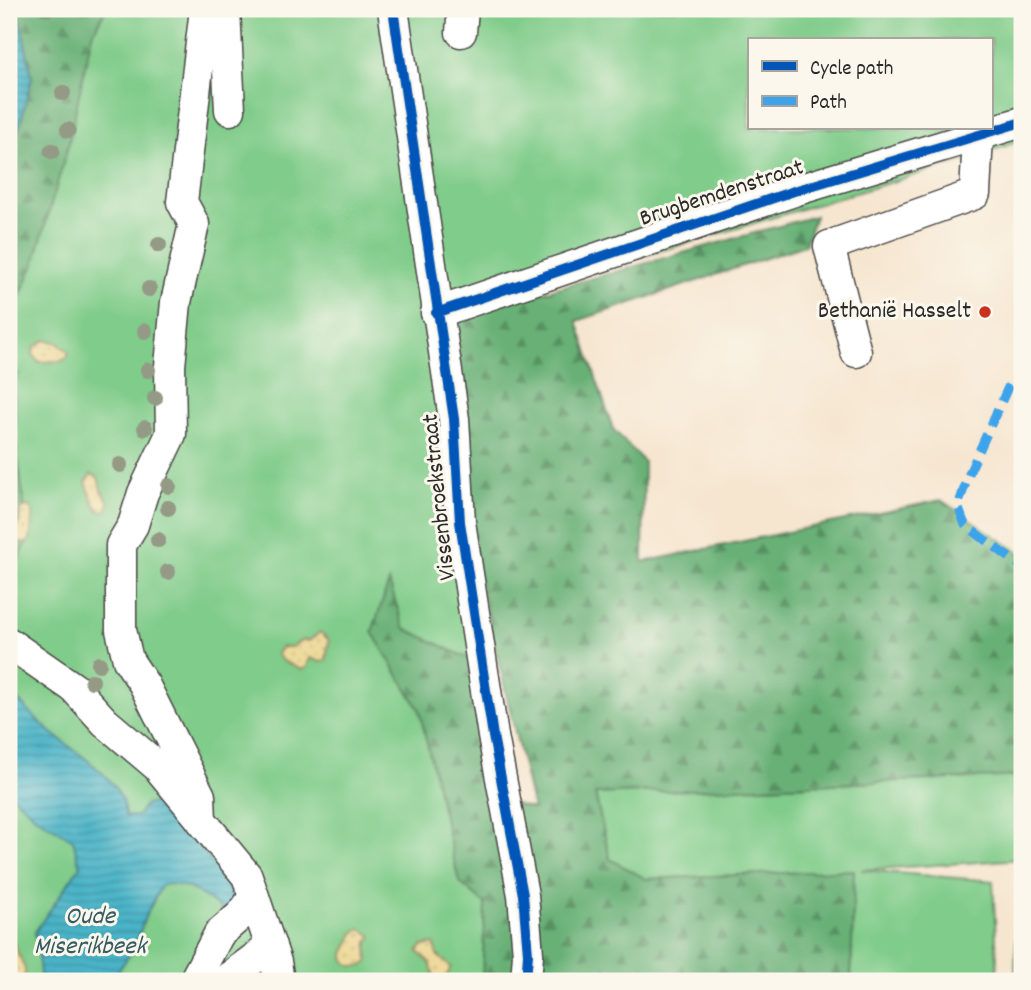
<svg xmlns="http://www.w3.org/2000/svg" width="1031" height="990" font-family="Dekko,sans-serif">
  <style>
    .grass { fill: #80cc8a; stroke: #567c5a; stroke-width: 2; fill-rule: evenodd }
    .forest { fill: url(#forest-firs); stroke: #4a6e50; stroke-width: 2 }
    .sand { fill: url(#sand-dots); stroke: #8c8264; stroke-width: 2 }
    .water { fill: url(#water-rules); stroke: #3a707a; stroke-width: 2 }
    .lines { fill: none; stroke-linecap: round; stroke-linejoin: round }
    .minor-casing { stroke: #494744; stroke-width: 33 }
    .minor { stroke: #fff; stroke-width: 30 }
    .quiet { stroke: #3ea3eb; stroke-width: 9; stroke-dasharray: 18 9; stroke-linecap: butt }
    .cycleway-casing { stroke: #fbf7ec; stroke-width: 15 }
    .cycleway { stroke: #0057b8; stroke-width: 10 }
    .tree { fill: #949a85 }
    .poi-dot { fill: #c8321e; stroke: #fbf7ec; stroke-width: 2.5 }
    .labels { text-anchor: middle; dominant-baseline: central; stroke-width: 6; stroke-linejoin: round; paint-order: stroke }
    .street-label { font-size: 24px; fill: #2b2b2b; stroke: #fbf7ec }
    .poi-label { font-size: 24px; fill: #2b2b2b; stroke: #fbf7ec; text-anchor: end }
    .water-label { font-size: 26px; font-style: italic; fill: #365b62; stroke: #fbf7ec }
  </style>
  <defs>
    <pattern id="forest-firs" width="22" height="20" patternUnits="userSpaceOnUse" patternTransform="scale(1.75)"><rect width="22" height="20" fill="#68b076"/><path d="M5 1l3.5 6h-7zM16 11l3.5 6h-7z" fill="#568f61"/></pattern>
    <pattern id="sand-dots" width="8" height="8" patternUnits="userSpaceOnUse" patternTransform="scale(1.75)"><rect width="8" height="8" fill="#eeda9e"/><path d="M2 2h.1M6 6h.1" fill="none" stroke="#cb8" stroke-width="1.8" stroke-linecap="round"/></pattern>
    <pattern id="water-rules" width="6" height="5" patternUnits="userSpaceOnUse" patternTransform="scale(1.75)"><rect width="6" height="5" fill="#4ab4c8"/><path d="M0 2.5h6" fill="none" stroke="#3e93a3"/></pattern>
  </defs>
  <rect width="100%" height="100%" fill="#fbf7ec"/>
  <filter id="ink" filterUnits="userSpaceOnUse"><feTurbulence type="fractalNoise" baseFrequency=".0143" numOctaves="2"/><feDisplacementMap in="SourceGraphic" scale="14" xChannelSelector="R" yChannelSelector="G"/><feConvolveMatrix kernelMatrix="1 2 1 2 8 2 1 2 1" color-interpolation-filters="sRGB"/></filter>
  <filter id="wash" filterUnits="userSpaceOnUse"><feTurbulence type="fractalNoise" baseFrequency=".00686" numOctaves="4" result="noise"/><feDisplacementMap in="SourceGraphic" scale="28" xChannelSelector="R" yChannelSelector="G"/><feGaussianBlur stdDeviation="1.57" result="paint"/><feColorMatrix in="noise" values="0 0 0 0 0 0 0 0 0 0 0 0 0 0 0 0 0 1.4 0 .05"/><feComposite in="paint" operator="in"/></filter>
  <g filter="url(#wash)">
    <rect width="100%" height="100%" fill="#f6e6d0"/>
    <g class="grass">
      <path d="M9,9H1022V140L972,158L443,316L504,981H9ZM749,40H991V128H749Z"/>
      <path d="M1022,776V859L861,870L993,881L998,981H851L854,870L646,879L610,859L595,794Z"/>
      <path d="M1018,871H1022V981H1015Z"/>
    </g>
    <g class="forest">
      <path d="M18,9H106L92,34L68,146L33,267L13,311L9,379V167L32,77Z"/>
      <path d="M815,216L805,245L577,321L613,429L644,462L643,562L941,500L1022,554V776L595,794L610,859L646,879L854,870L851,981H482L485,904L459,882L419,709L372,632L389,582L404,628L476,662L497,799L533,809L475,561L453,317Z"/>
      <path d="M9,393L29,538L9,578Z"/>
    </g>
    <g class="sand">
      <path d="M45,340L56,342L68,351V356L62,361L39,362L33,355L34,347Z"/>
      <path d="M91,474L98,477L101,490L109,502L106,511H100L94,504L86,482Z"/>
      <path d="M29,506L33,512L30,540L25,544L16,541L14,534L19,525L20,510Z"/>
      <path d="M320,632L329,640L326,660L321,662L310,658L306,668L301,670L281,660L277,653L282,647H292L302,640L309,641Z"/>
      <path d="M361,929L372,936L367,946L368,962L363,966H351C338,956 346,952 350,941C354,934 352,932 361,929Z"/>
      <path d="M9,932L25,969V975L17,981L9,980Z"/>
      <path d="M434,944L437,955L451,967L445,980H435L430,963L418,952L422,946Z"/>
    </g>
    <g class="water">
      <path d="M9,9H18L32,77L9,167Z"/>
      <path d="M9,367L18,374C7,398 25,424 9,455Z"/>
      <path d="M9,690C22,705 36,719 51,732C76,754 124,778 125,816H137L145,805L158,802C186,835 226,868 238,910L229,916C211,901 188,880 162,885L145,917L135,947L111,981H41L35,932L80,866L73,840L36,817L9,793Z"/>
    </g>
  </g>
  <g filter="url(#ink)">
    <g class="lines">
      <g class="minor-casing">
        <g id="minor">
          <path d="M205,9L182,202L194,224L176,302L170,366L171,434L143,493L133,525L121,545V630L128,660L144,684L200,796L201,820L247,876L276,962L279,981"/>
          <path d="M225,9L230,110"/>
          <path d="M393,9L454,419L460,522L493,736L523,895L528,954L526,981"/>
          <path d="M461,32L463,9"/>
          <path d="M436,313L794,191L1022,122"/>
          <path d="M856,352L829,246L975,194L978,136"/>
          <path d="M9,643L74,688L105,722L157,766L199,817"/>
          <path d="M194,981L219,934L242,914L254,897"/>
          <path d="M224,981L271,946"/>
        </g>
      </g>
      <use href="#minor" class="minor"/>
      <path class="quiet" d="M1009,385L970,471L958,506L965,525L1022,567"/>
      <g class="cycleway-casing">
        <g id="cycleway">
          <path d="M393,9L454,419L460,522L493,736L523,895L528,954L526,981"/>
          <path d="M436,313L794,191L1022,122"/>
        </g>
      </g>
      <use href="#cycleway" class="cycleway"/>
    </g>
    <g class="tree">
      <circle cx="63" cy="93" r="8"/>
      <circle cx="68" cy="130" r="8"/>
      <circle cx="52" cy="151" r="8"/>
      <circle cx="159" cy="245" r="8"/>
      <circle cx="149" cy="289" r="8"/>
      <circle cx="145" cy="331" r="8"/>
      <circle cx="148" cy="370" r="8"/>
      <circle cx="155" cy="398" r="8"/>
      <circle cx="145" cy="428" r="8"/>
      <circle cx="120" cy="465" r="8"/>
      <circle cx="169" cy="486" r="8"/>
      <circle cx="168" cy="508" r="8"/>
      <circle cx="158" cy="540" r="8"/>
      <circle cx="168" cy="572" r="8"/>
      <circle cx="99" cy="664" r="8"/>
      <circle cx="92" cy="681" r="8"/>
    </g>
  </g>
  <circle class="poi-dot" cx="985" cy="312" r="7"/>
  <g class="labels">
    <g class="street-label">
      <text transform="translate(722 194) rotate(-18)">Brugbemdenstraat</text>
      <text transform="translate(440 497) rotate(-96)">Vissenbroekstraat</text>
    </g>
    <g class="poi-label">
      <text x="971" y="312">Bethanië Hasselt</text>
    </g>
    <g class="water-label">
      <text x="90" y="917">Oude<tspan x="90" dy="30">Miserikbeek</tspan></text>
    </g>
  </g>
  <rect width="1031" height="990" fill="none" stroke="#fbf7ec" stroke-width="35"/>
  <rect x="748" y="38" width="245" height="91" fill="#fbf7ec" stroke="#a8a59f" stroke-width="2"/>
  <rect x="762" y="61" width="35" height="10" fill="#0057b8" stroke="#a8a59f" stroke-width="2"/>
  <text x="810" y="74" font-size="21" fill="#2b2b2b">Cycle path</text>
  <rect x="762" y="96" width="35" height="10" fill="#3ea3eb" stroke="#a8a59f" stroke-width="2"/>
  <text x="810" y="108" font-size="21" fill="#2b2b2b">Path</text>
</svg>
